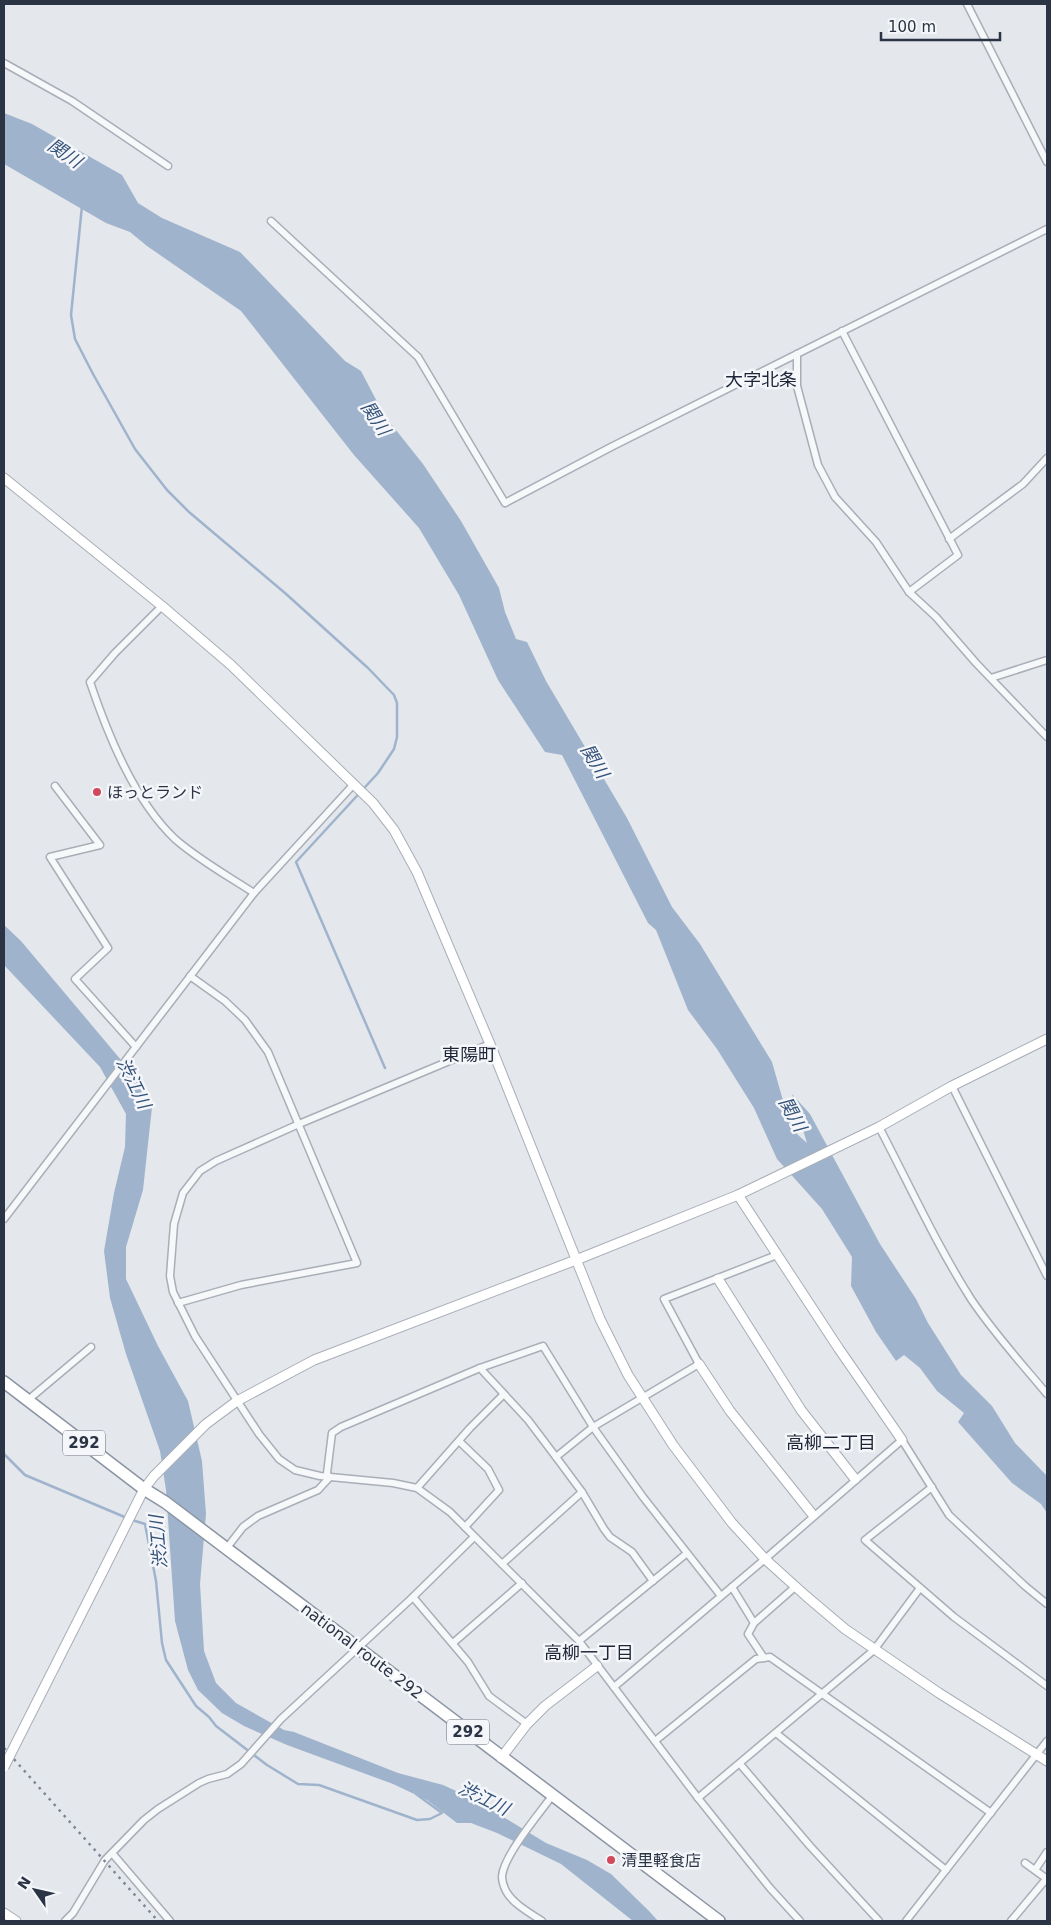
<svg xmlns="http://www.w3.org/2000/svg" width="1051" height="1925" font-family="'DejaVu Sans','Noto Sans JP',sans-serif">
  <style>
    .water { fill: #9fb4cc }
    .lines { fill: none; stroke-linecap: round; stroke-linejoin: round }
    .stream { stroke: #9fb4cc; stroke-width: 2.5 }
    .street-casing { stroke: #a9aeb7; stroke-width: 9 }
    .secondary-casing { stroke: #a9aeb7; stroke-width: 11 }
    .highway-casing { stroke: #8b94a3; stroke-width: 14 }
    .street { stroke: #f7f8fa; stroke-width: 6 }
    .secondary { stroke: #fff; stroke-width: 9 }
    .highway { stroke: #fff; stroke-width: 11 }
    .rail { stroke: #7d8696; stroke-width: 2.5; stroke-dasharray: 2.5 5; stroke-linecap: butt }
    .secondary-bridge-casing { stroke: #a9aeb7; stroke-width: 11; stroke-linecap: butt }
    .secondary-bridge { stroke: #fff; stroke-width: 9 }
    .poi-dot { fill: #d1495b; stroke: #f4f6f9; stroke-width: 2 }
    .labels { text-anchor: middle; dominant-baseline: central; stroke-width: 5; stroke-linejoin: round; paint-order: stroke }
    .shield { fill: #f4f6f9; stroke: #676e7b; stroke-width: 1 }
    .shield-label { font-size: 15px; font-weight: bold; fill: #2b3445 }
    .poi-label { font-size: 16px; fill: #2b3445; stroke: #f4f6f9; text-anchor: start }
    .street-label { font-size: 16px; fill: #2b3445; stroke: #f4f6f9 }
    .water-label { font-size: 18px; font-style: italic; fill: #34527a; stroke: #f4f6f9 }
    .neighbourhood-label { font-size: 18px; fill: #1d2536; stroke: #f4f6f9 }
  </style>
  <rect width="100%" height="100%" fill="#e4e7ec"/>
  <g class="water">
    <path d="M4,113L32,124L122,175L138,203L162,218L240,252L345,361L361,371L384,415L423,464L461,521L499,588L505,612L516,639L527,642L546,681L627,818L672,907L700,944L772,1062L786,1111L798,1135L807,1143L792,1094L810,1114L880,1244L916,1299L928,1323L961,1375L992,1406L1015,1443L1047,1476V1513L1041,1504L1012,1483L958,1422L964,1413L937,1391L920,1368L904,1355L896,1361L876,1332L851,1286L852,1257L822,1209L777,1159L754,1108L717,1049L688,1010L656,930L648,923L562,755L545,752L498,680L459,595L419,528L354,455L241,311L147,246L130,232L106,223L4,164Z"/>
    <path d="M4,925L21,941L137,1079L152,1107L143,1190L126,1247V1279L158,1346L188,1401L202,1461L206,1514L200,1584L204,1651L216,1683L236,1703L284,1730L294,1732L398,1773L443,1785L474,1799L546,1843L587,1860L611,1874L649,1911L658,1921H633L561,1864L497,1833L471,1823H457L427,1800L393,1784L287,1745L244,1726L222,1713L198,1690L188,1670L175,1621L166,1490L160,1451L126,1354L110,1298L104,1251L114,1193L125,1147L126,1114L100,1067L4,965Z"/>
  </g>
  <g class="lines">
    <g class="stream">
      <path d="M82,206L71,315L75,339L93,374L135,449L167,490L189,512L285,593L368,668L394,695L397,703V737L394,749L378,773L296,862L385,1068"/>
      <path d="M4,1454L25,1475L127,1518"/>
      <path d="M132,1520L145,1524L156,1581L162,1643L166,1660L196,1706L209,1717L216,1726L267,1765L298,1784L319,1785L417,1820L430,1819L442,1813L416,1794"/>
    </g>
    <g class="street-casing">
      <g id="street">
        <path d="M967,4L1047,162"/>
        <path d="M4,63L72,101L168,166"/>
        <path d="M271,221L418,357L505,503L611,447L1047,229"/>
        <path d="M842,331L958,555L909,592"/>
        <path d="M797,354V386L818,465L835,497L876,542L909,592L936,617L976,663L1047,737"/>
        <path d="M949,539L1023,484L1047,458"/>
        <path d="M162,606L115,653L90,682C108,735 134,800 175,839C199,860 228,876 254,893"/>
        <path d="M991,678L1047,660"/>
        <path d="M55,786L100,845L50,857L108,948L75,979L136,1047"/>
        <path d="M490,1044L299,1124L216,1161L200,1171L183,1193L174,1224L170,1276L173,1292L195,1336L259,1434L279,1459L295,1470L320,1476L393,1483L417,1488L450,1512L579,1641L698,1798L770,1888L800,1921"/>
        <path d="M952,1086L1047,1276"/>
        <path d="M879,1127C909,1184 936,1244 971,1299C993,1332 1021,1363 1047,1394"/>
        <path d="M4,1219L254,893L354,784"/>
        <path d="M178,1303L241,1285L357,1263L268,1052L245,1020L225,1001L190,976"/>
        <path d="M480,1368L528,1420L556,1457L582,1492L604,1529L610,1537L632,1552L653,1581"/>
        <path d="M28,1400L91,1347"/>
        <path d="M459,1441L488,1469L499,1490L465,1527"/>
        <path d="M556,1457L593,1427L699,1364L664,1299L777,1255"/>
        <path d="M329,1478L327,1473L332,1433L341,1427L480,1368L543,1346L593,1427L643,1497L721,1596"/>
        <path d="M932,1487L865,1540L954,1617L1047,1686"/>
        <path d="M417,1488L470,1428L503,1395"/>
        <path d="M226,1549L243,1527L258,1516L318,1490L329,1478"/>
        <path d="M502,1564L582,1492"/>
        <path d="M732,1587L754,1623L748,1634L764,1658"/>
        <path d="M413,1597L468,1662L489,1696L527,1724"/>
        <path d="M754,1623L795,1587"/>
        <path d="M579,1641L686,1554"/>
        <path d="M453,1643L522,1583"/>
        <path d="M614,1687L765,1559L902,1440L949,1515L1025,1586L1047,1604"/>
        <path d="M776,1733L946,1870"/>
        <path d="M655,1741L756,1659L770,1657L991,1813"/>
        <path d="M740,1764L810,1846L879,1921"/>
        <path d="M698,1798L874,1650L920,1588"/>
        <path d="M112,1853L170,1921"/>
        <path d="M1025,1863L1047,1879"/>
        <path d="M1035,1870L1047,1852"/>
        <path d="M65,1921L73,1913L105,1860L144,1820L158,1809L199,1783L208,1779L227,1774L241,1764L281,1719L413,1597L474,1537"/>
        <path d="M542,1921C530,1913 513,1904 506,1891C504,1887 502,1881 502,1876C504,1855 539,1814 552,1796"/>
        <path d="M906,1921L1047,1741"/>
        <path d="M1011,1921L1047,1878"/>
      </g>
    </g>
    <g class="secondary-casing">
      <g id="secondary">
        <path d="M4,478L162,606L231,665L373,803L394,830L417,872L490,1044L600,1319L628,1375L673,1445L732,1523L765,1559L806,1596L845,1629L939,1693L1047,1761"/>
        <path d="M738,1195L839,1349L902,1440"/>
        <path d="M718,1279L801,1410L855,1479"/>
        <path d="M699,1364L730,1411L813,1515"/>
        <path d="M102,1573L144,1489L154,1476L206,1424L237,1401L314,1360L576,1260L738,1195L879,1127L952,1086L1047,1039"/>
        <path d="M501,1758L527,1724L545,1706L597,1666"/>
        <path d="M4,1913L16,1921"/>
      </g>
    </g>
    <g class="highway-casing">
      <path id="highway" d="M4,1382L144,1489L165,1502L719,1921"/>
    </g>
    <use href="#street" class="street"/>
    <use href="#secondary" class="secondary"/>
    <use href="#highway" class="highway"/>
    <path class="rail" d="M4,1748L158,1921"/>
    <g class="secondary-bridge-casing">
      <path id="secondary-bridge" d="M4,1767L102,1573"/>
    </g>
    <use href="#secondary-bridge" class="secondary-bridge"/>
  </g>
  <g class="poi-dot">
    <circle cx="97" cy="792" r="5"/>
    <circle cx="611" cy="1860" r="5"/>
  </g>
  <g class="labels">
    <g class="shield">
      <rect x="63" y="1430.5" width="42" height="25" rx="4"/>
      <rect x="447" y="1719.5" width="42" height="25" rx="4"/>
    </g>
    <g class="shield-label">
      <text x="84" y="1443">292</text>
      <text x="468" y="1732">292</text>
    </g>
    <g class="poi-label">
      <text x="107" y="792">ほっとランド</text>
      <text x="621" y="1860">清里軽食店</text>
    </g>
    <g class="street-label">
      <text transform="translate(362 1651) rotate(37)">national route 292</text>
    </g>
    <g class="water-label">
      <text transform="translate(65 153) rotate(34)">関川</text>
      <text transform="translate(376 418) rotate(56)">関川</text>
      <text transform="translate(595 761) rotate(59)">関川</text>
      <text transform="translate(134 1083) rotate(64)">渋江川</text>
      <text transform="translate(793 1114) rotate(61)">関川</text>
      <text transform="translate(158 1542) rotate(-95)">渋江川</text>
      <text transform="translate(484 1798) rotate(26)">渋江川</text>
    </g>
    <g class="neighbourhood-label">
      <text x="761" y="379">大字北条</text>
      <text x="469" y="1054">東陽町</text>
      <text x="831" y="1442">高柳二丁目</text>
      <text x="589" y="1652">高柳一丁目</text>
    </g>
  </g>
  <rect width="1051" height="1925" fill="none" stroke="#2b3445" stroke-width="10"/>
  <g transform="translate(35 1890) rotate(304)" stroke="#f4f6f9" stroke-width="4" paint-order="stroke">
  <path d="M0-4L9 19L0 12L-9 19Z" fill="#2b3445"/>
  <text y="-8" font-size="14" font-weight="bold" text-anchor="middle" fill="#2b3445">N</text>
  </g>
  <path d="M881 32v8h119v-8" fill="none" stroke="#2b3445" stroke-width="2.5"/>
  <text x="888" y="32" font-size="15" fill="#2b3445" stroke="#f4f6f9" stroke-width="4" paint-order="stroke">100 m</text>
</svg>
